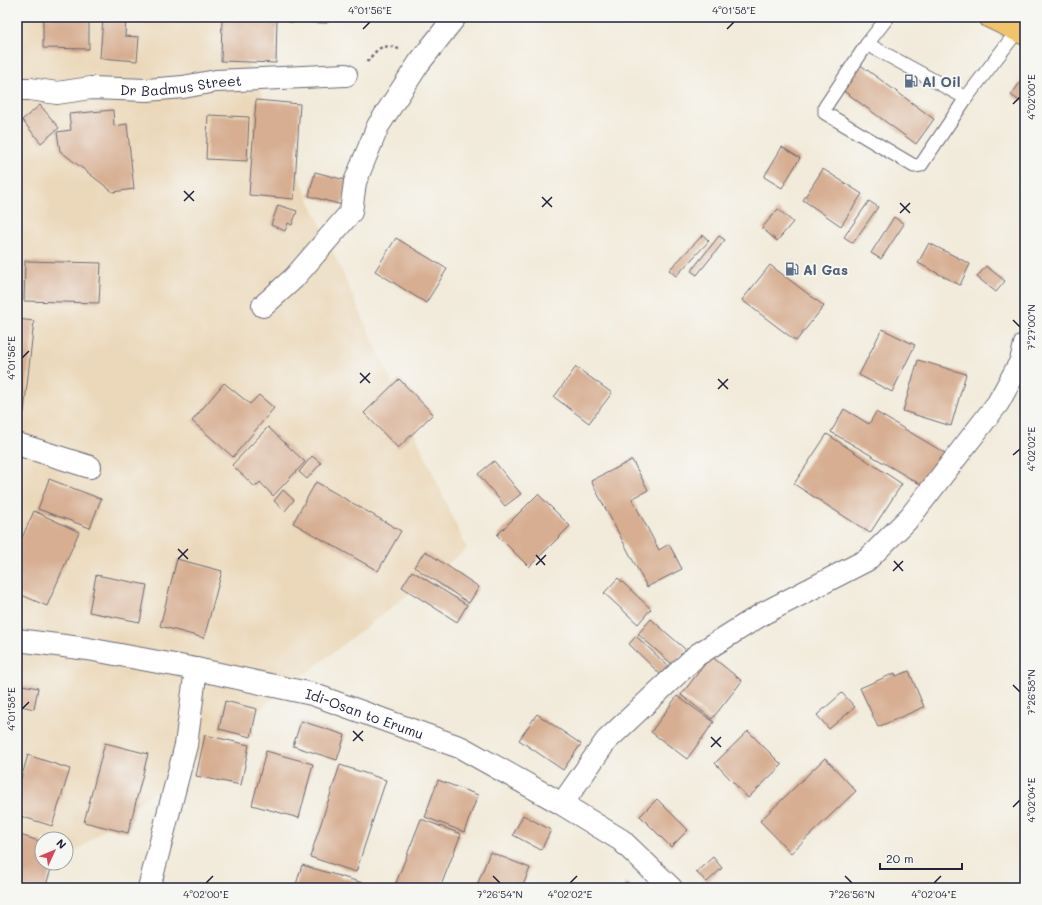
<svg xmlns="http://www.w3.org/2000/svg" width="1042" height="905" font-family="Mali,sans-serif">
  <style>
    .built { fill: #ebd8ba }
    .building { fill: #d7ae92 }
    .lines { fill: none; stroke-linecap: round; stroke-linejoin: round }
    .service-casing { stroke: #6b6873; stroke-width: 15 }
    .minor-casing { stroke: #6b6873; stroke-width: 24 }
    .primary-casing { stroke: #6b6873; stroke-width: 24 }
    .path { stroke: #6b6873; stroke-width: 2.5; stroke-dasharray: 3 3; stroke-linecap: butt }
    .service { stroke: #fff; stroke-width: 13 }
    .minor { stroke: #fff; stroke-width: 22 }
    .primary { stroke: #f1c36a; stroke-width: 22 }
    .ticks { fill: none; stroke: #22223b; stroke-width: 1.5 }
    .labels { text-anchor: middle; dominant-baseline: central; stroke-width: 4; stroke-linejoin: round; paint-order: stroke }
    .service-label { font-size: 14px; font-weight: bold; fill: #4e5e75; stroke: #f6f6f2; text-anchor: start }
    .street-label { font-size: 14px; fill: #22223b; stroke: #f6f6f2 }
    .neatline { fill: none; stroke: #22223b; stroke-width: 1.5 }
    .ticks-label { font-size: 10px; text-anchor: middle; fill: #22223b }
  </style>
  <rect width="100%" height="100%" fill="#f6f6f2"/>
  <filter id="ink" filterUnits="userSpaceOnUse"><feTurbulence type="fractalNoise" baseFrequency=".025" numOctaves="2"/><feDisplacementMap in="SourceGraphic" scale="8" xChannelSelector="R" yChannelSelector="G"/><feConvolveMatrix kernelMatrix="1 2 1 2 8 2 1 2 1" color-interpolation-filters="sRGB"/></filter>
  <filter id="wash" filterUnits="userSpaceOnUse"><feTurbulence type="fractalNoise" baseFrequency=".012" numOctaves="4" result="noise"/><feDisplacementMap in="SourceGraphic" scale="16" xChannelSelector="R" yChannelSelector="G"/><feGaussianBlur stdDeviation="0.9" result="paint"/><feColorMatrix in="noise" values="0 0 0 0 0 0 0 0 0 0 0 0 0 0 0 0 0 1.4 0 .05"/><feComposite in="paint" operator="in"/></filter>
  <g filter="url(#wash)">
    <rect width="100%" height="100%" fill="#f2ebdb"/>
    <path class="built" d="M17,17H227L467,549L66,859V839H42V863H61L28,888H17Z"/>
    <g id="blocks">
      <g class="building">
        <path d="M43,17H89V49L43,48Z"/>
        <path d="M103,17H126L125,36L139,37L137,61L100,58Z"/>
        <path d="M222,17H277L276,63L221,61Z"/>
        <path d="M287,17H327V23L288,22Z"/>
        <path d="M859,64L934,119L916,144L841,89Z"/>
        <path d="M1022,80L1025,82V96L1021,102L1011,95Z"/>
        <path d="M256,100L300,104L294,199L249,195Z"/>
        <path d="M40,105L59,128L41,143L22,120Z"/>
        <path d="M113,110L114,126L127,124L134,189L113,192L60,151L57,132L71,130L69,114Z"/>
        <path d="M208,115L249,117L247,161L206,159Z"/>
        <path d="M782,147L800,158L782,188L764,177Z"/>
        <path d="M823,169L862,194L841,226L803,200Z"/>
        <path d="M315,172L349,181L342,205L309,196Z"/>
        <path d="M869,201L878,207L853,243L844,237Z"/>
        <path d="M278,205L297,211L292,225L288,223L285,231L271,225Z"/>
        <path d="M778,209L793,222L777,241L762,228Z"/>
        <path d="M894,217L904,224L881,259L871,253Z"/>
        <path d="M703,235L709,241L676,276L669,270Z"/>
        <path d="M719,236L725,240L697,275L691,271Z"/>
        <path d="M396,238L447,269L426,303L375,271Z"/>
        <path d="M929,243L970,264L960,285L918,263Z"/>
        <path d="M25,261L101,263L99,303L24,301Z"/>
        <path d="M770,265L824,306L796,341L742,300Z"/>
        <path d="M986,266L1005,281L996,292L977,277Z"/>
        <path d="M17,319L34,321L24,412L17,411Z"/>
        <path d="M882,329L915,345L892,392L859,375Z"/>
        <path d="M918,360L966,374L951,426L903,411Z"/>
        <path d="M576,367L612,393L589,423L554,397Z"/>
        <path d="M399,379L433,414L398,448L364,413Z"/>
        <path d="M224,383L250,404L259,395L274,408L233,457L192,421Z"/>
        <path d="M844,409L869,424L876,412L945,453L925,487L831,432Z"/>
        <path d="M268,427L305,462L273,496L260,482L255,487L232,465Z"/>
        <path d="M827,434L902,484L870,533L794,484Z"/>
        <path d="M312,456L321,463L307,479L299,472Z"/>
        <path d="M632,460L648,490L632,499L659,550L669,544L682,569L647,587L591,481Z"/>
        <path d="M494,461L521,494L505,506L478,474Z"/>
        <path d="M49,479L101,499L90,528L38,509Z"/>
        <path d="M316,482L401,531L378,571L293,523Z"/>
        <path d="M283,490L294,500L285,511L274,501Z"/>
        <path d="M538,494L570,526L529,567L497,535Z"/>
        <path d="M34,511L79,532L47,606L17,593V549Z"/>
        <path d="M425,551L479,587L469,603L414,567Z"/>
        <path d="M177,559L222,571L204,638L160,626Z"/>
        <path d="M412,571L467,605L457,622L402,587Z"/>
        <path d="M96,575L147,585L140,622L89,612Z"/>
        <path d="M618,578L651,609L638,624L604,593Z"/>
        <path d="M651,619L686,650L673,665L638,634Z"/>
        <path d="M636,636L668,666L660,674L629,644Z"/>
        <path d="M711,656L742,681L712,719L681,695Z"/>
        <path d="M909,671L924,707L878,727L860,688L895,673L896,676Z"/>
        <path d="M17,684L38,688L34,709L17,705Z"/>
        <path d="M842,693L855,707L829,729L817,715Z"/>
        <path d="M677,696L714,722L687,759L651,732Z"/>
        <path d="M225,701L257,709L251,737L219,729Z"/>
        <path d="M537,714L581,744L563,770L519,740Z"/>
        <path d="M301,721L345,735L337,760L293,746Z"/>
        <path d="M748,731L782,765L748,798L715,763Z"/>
        <path d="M205,735L249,745L241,785L196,776Z"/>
        <path d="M105,743L148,754L128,833L84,822Z"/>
        <path d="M266,751L313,764L299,818L252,805Z"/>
        <path d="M28,755L70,769L52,826L17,815V792Z"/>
        <path d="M825,758L856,791L791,853L760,821Z"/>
        <path d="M340,765L386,780L356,872L310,857Z"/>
        <path d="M438,780L478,795L464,832L425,817L428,810H427Z"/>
        <path d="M657,799L688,830L671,847L640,816Z"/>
        <path d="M523,815L551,830L541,850L513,835Z"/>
        <path d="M421,819L461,834L440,888H394Z"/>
        <path d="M17,834L42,842V863H53L45,888H28L17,885Z"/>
        <path d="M490,852L530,868L522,888H476Z"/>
        <path d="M713,857L722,868L707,882L696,872Z"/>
        <path d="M302,865L363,883L361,888H295Z"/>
        <path d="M626,882L635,888H622Z"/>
      </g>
    </g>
  </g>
  <g filter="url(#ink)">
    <use href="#blocks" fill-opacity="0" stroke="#6b6873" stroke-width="1"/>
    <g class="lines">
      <g class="service-casing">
        <g id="service">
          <path d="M888,17L867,44L825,107V113L914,166L921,165L966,98L1018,30"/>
          <path d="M867,44L966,98"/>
        </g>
      </g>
      <g class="minor-casing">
        <g id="minor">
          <path id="s1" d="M17,89H30L57,93L91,88L147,90L183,87L216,81L346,75"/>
          <path d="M263,306L294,278L351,212L355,182L378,126L419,63L455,17"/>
          <path d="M17,444L90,467"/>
          <path id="s2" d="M17,640L88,649L196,669L312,694L462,748L562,804L621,840L671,888"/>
          <path d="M562,804L606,741L697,655L764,613L867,560L910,517L998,403L1021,361L1025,344"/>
          <path d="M149,888L186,745L196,669"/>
        </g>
      </g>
      <g class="primary-casing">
        <path id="primary" d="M990,17L1025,34"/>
      </g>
      <path class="path" d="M367,62C378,48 381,43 399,49"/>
      <use href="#service" class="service"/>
      <use href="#minor" class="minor"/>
      <use href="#primary" class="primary"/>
    </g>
  </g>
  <path class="ticks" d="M363,29L370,22M727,29L734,22M1013,104L1020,97M184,191L194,201M542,197L552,207M184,201L194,191M900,203L910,213M542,207L552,197M900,213L910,203M1013,320L1020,327M22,358L29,351M360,373L370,383M718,379L728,389M360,383L370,373M718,389L728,379M1013,455L1020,449M178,549L188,559M536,555L545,565M178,559L188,549M894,561L903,571M536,565L546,555M893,571L903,561M1013,685L1020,692M22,709L29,702M353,731L363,741M711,737L721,747M353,741L363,731M711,747L721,737M1013,807L1020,800M493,876L500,883M845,876L852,883M206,883L213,876M570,883L577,876M934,883L941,876"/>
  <defs>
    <g id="fuel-bare" transform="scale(1.08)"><path d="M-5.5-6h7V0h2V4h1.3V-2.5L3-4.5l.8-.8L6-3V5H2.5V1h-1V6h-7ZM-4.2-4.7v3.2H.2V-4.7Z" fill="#5c6f8a" stroke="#f6f6f2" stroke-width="2.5" paint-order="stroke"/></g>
  </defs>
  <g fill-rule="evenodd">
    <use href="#fuel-bare" x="911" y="81"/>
    <use href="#fuel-bare" x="792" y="269"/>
  </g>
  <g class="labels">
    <g class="service-label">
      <text x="922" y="81">Al Oil</text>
      <text x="803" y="269">Al Gas</text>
    </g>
    <g class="street-label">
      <text stroke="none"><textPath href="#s1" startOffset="165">Dr Badmus Street</textPath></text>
      <text stroke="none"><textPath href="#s2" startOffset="356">Idi-Osan to Erumu</textPath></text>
    </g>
  </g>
  <rect width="1042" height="905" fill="none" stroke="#f6f6f2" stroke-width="44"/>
  <g transform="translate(54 851) rotate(46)"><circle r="19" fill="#f6f6f2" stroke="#a1a1a9"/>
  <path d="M0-3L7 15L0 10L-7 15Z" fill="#d1495b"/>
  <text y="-6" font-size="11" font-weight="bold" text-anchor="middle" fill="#22223b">N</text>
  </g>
  <path d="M880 863v6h82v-6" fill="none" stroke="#22223b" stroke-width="2"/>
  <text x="886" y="863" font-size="12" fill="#22223b" stroke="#f6f6f2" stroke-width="3" paint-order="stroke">20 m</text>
  <rect x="22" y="22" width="998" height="861" class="neatline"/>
  <g class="ticks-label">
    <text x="370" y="14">4°01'56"E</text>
    <text x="734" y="14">4°01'58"E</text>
    <text transform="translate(1031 97) rotate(-90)" y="4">4°02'00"E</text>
    <text transform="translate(1031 327) rotate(-90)" y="4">7°27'00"N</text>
    <text transform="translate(11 358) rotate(-90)" y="4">4°01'56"E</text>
    <text transform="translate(1031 449) rotate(-90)" y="4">4°02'02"E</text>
    <text transform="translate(1031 692) rotate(-90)" y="4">7°26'58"N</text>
    <text transform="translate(11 709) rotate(-90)" y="4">4°01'58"E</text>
    <text transform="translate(1031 800) rotate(-90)" y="4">4°02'04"E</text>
    <text x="206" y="898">4°02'00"E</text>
    <text x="500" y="898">7°26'54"N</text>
    <text x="570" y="898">4°02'02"E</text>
    <text x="852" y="898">7°26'56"N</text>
    <text x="934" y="898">4°02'04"E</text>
  </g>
</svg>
